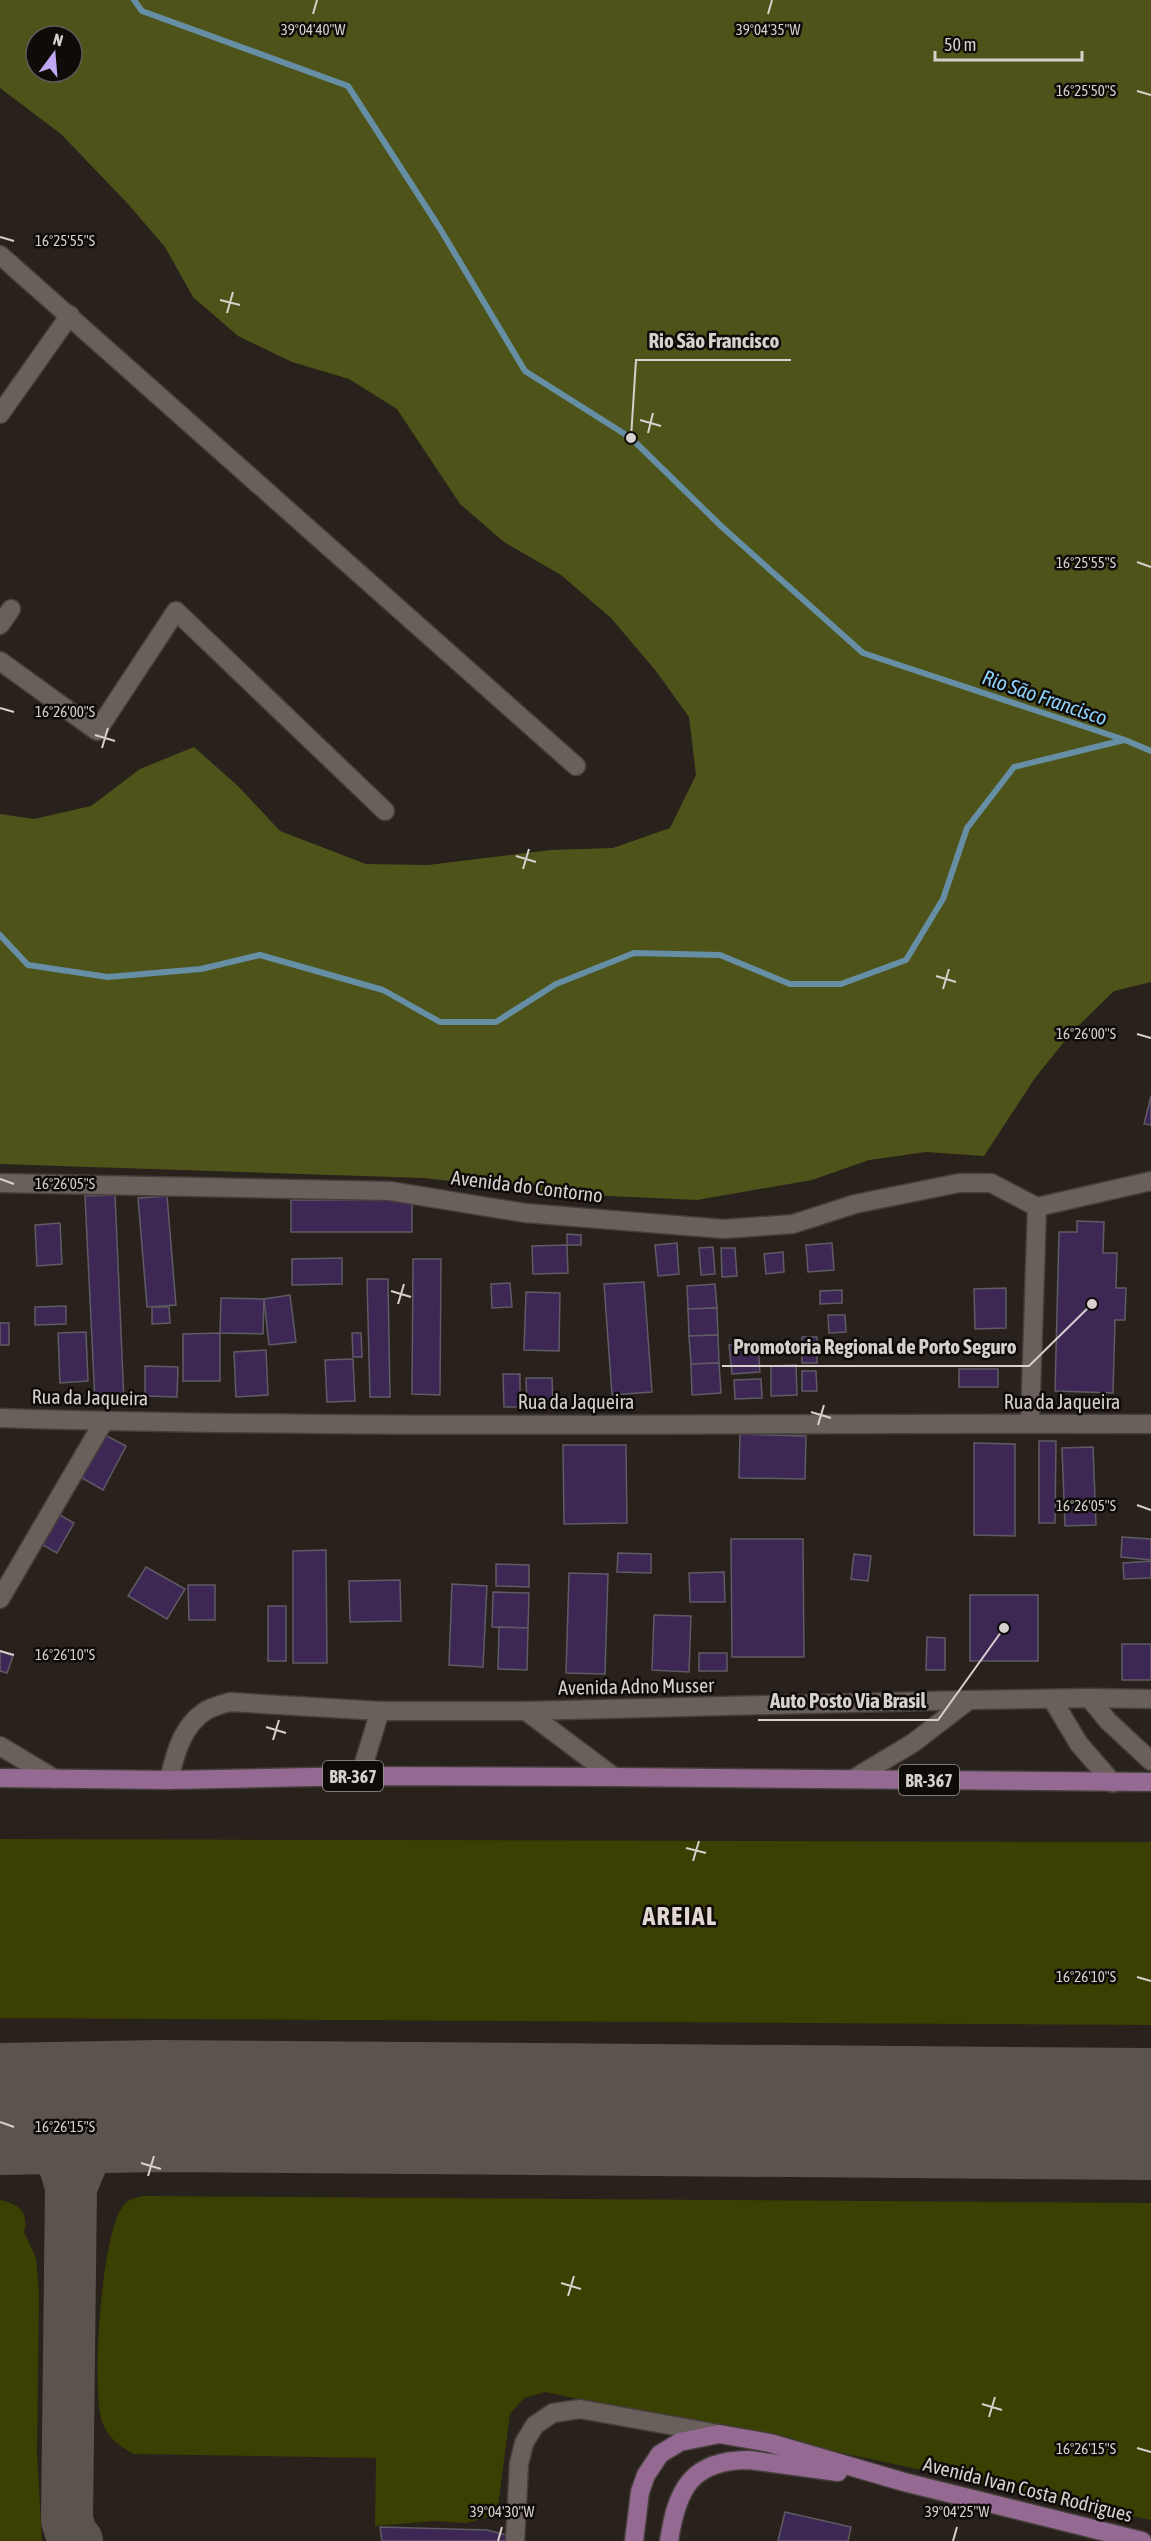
<svg xmlns="http://www.w3.org/2000/svg" width="1151" height="2541" font-family="'Asap Condensed',sans-serif">
  <style>
    .green { fill: #3a3f02 }
    .forest { fill: #4e5319; fill-rule: evenodd }
    .lines { fill: none; stroke-linecap: round; stroke-linejoin: round }
    .stream { stroke: #668ea4; stroke-width: 6 }
    .taxiway { stroke: #5a534e; stroke-width: 52 }
    .runway { stroke: #5a534e; stroke-width: 132 }
    .building { fill: #3d2855; stroke: #5f5b64; stroke-width: 1.5 }
    .minor-casing { stroke: #453e3a; stroke-width: 21 }
    .major-casing { stroke: #453e3a; stroke-width: 21 }
    .minor { stroke: #6a605b; stroke-width: 18 }
    .major { stroke: #956a92; stroke-width: 18 }
    .ticks { fill: none; stroke: #d6d1cd; stroke-width: 2 }
    .labels { text-anchor: middle; dominant-baseline: central; stroke-width: 5; stroke-linejoin: round; paint-order: stroke }
    .shield { fill: #0f0b09; stroke: #9a9692; stroke-width: 1.5 }
    .shield-label { font-size: 18px; font-weight: bold; fill: #d6d1cd }
    .street-label { font-size: 20px; fill: #d6d1cd; stroke: #0f0b09 }
    .water-label { font-size: 21px; font-style: italic; fill: #8dd1f9; stroke: #0f0b09 }
    .district-label { font-size: 26px; font-weight: bold; letter-spacing: 1.5px; fill: #e2d7d1; stroke: #0f0b09 }
    .ticks-label { font-size: 15px; text-anchor: middle; fill: #d6d1cd; stroke: #0f0b09; stroke-width: 5; stroke-linejoin: round; paint-order: stroke }
    .leader { fill: none; stroke: #d6d1cd; stroke-width: 2 }
    .callout-dot { fill: #d6d1cd; stroke: #0f0b09; stroke-width: 2 }
    .callout-label { font-size: 21px; text-anchor: middle; font-weight: bold; fill: #d6d1cd; stroke: #0f0b09; stroke-width: 5; stroke-linejoin: round; paint-order: stroke }
  </style>
  <rect width="100%" height="100%" fill="#29211c"/>
  <g class="green">
    <path d="M0,1839L1151,1842V2025L0,2018Z"/>
    <path d="M143,2196L1151,2203V2520L824,2449L545,2392L524,2398L510,2414L497,2514L467,2523L435,2521L375,2526L376,2458L134,2454C120,2447 108,2438 102,2422C91,2388 101,2234 123,2206C128,2199 135,2198 143,2196Z"/>
    <path d="M0,2200C17,2203 30,2212 24,2232L36,2258L39,2293L37,2453L42,2541H0Z"/>
  </g>
  <path class="forest" d="M0,0H1151V982L1114,991L1072,1032L1035,1078L984,1156L926,1152L869,1160L812,1180L697,1200L565,1194L424,1178L0,1164V814L34,819L91,806L140,769L194,747L239,787L280,831L366,864L428,865L550,850L613,848L670,828L696,775L689,717L656,671L611,618L561,575L504,542L460,504L397,409L349,379L292,362L238,336L193,297L165,247L128,204L61,134L0,88ZM36,36H72V72H36Z"/>
  <g class="lines">
    <g class="stream">
      <path d="M134,0L142,11L348,86L439,227L525,371L631,438L721,526L863,653L1125,740L1151,751"/>
      <path d="M0,935L28,965L108,977L201,969L260,955L383,990L440,1022H496L556,984L634,953L720,955L790,984H841L906,960L943,899L967,828L1014,767L1124,740"/>
    </g>
    <g class="taxiway">
      <path d="M0,2111C46,2119 61,2146 71,2188"/>
      <path d="M77,2541L72,2536L67,2520L71,2188C91,2134 103,2122 158,2106"/>
    </g>
    <path class="runway" d="M0,2109L158,2106L1151,2114"/>
  </g>
  <g class="building">
    <path d="M1151,1096V1125L1144,1124Z"/>
    <path d="M115,1195L124,1401L95,1402L85,1196Z"/>
    <path d="M167,1196L176,1305L147,1307L138,1198Z"/>
    <rect x="291" y="1200" width="121" height="32"/>
    <path d="M1077,1221L1104,1222L1103,1253H1117L1116,1288H1126L1125,1320H1115L1113,1393L1055,1391L1059,1232H1077Z"/>
    <path d="M60,1223L62,1264L37,1266L35,1225Z"/>
    <path d="M567,1234L581,1235V1245H567Z"/>
    <path d="M677,1243L679,1274L658,1276L655,1245Z"/>
    <path d="M832,1243L834,1270L808,1272L806,1245Z"/>
    <path d="M567,1245L568,1273L533,1274L532,1246Z"/>
    <path d="M713,1247L715,1274L701,1275L699,1248Z"/>
    <path d="M721,1248H735L737,1276L722,1277Z"/>
    <path d="M783,1252L784,1272L766,1274L764,1254Z"/>
    <path d="M342,1258V1284L292,1285V1259Z"/>
    <path d="M413,1259H441L440,1395L412,1394Z"/>
    <path d="M367,1279H388L390,1397H370Z"/>
    <path d="M644,1282L652,1392L612,1395L604,1284Z"/>
    <path d="M510,1283L512,1307L492,1308L491,1284Z"/>
    <path d="M715,1284L717,1308L688,1309L687,1286Z"/>
    <path d="M1006,1288V1328L975,1329L974,1289Z"/>
    <path d="M842,1290V1303L820,1304V1291Z"/>
    <path d="M526,1292L560,1293L559,1351L524,1350Z"/>
    <path d="M290,1295L296,1342L269,1345L264,1299Z"/>
    <path d="M221,1298L264,1299L263,1334L220,1333Z"/>
    <path d="M66,1306V1324L35,1325V1307Z"/>
    <path d="M152,1307H169L170,1323L152,1324Z"/>
    <path d="M717,1308L718,1335L689,1336L688,1309Z"/>
    <path d="M828,1315H845L846,1332L829,1333Z"/>
    <rect x="0" y="1323" width="9" height="22"/>
    <path d="M86,1332L88,1381L60,1383L58,1333Z"/>
    <path d="M220,1333V1381H183V1334Z"/>
    <path d="M352,1333H361L362,1357H353Z"/>
    <path d="M718,1335L719,1363L691,1364L689,1336Z"/>
    <rect x="802" y="1337" width="15" height="26"/>
    <path d="M758,1343L760,1372L732,1374L729,1345Z"/>
    <path d="M266,1350L268,1395L236,1397L234,1352Z"/>
    <path d="M353,1359L355,1401L327,1402L325,1360Z"/>
    <path d="M719,1363L721,1393L692,1395L691,1364Z"/>
    <path d="M796,1365L797,1395L771,1396V1366Z"/>
    <path d="M145,1366L178,1367L177,1397L145,1396Z"/>
    <rect x="959" y="1369" width="39" height="18"/>
    <path d="M802,1371H816L817,1391H802Z"/>
    <path d="M503,1374H520V1407H504Z"/>
    <path d="M526,1378H552L553,1406H527Z"/>
    <path d="M761,1379L762,1398L735,1399L734,1380Z"/>
    <path d="M740,1434L806,1436L805,1479L739,1478Z"/>
    <path d="M105,1435L126,1446L103,1490L82,1478Z"/>
    <path d="M1039,1441H1056L1055,1523H1039Z"/>
    <path d="M974,1443L1015,1444V1536L974,1535Z"/>
    <path d="M563,1445H626L627,1523L564,1524Z"/>
    <path d="M1093,1447L1096,1525L1065,1526L1062,1448Z"/>
    <path d="M60,1515L74,1523L57,1553L43,1545Z"/>
    <path d="M1122,1537L1151,1539V1560L1121,1557Z"/>
    <path d="M731,1539H803L804,1657H732Z"/>
    <path d="M326,1550L327,1663H293V1551Z"/>
    <path d="M618,1553L651,1554V1573L617,1572Z"/>
    <path d="M854,1554L871,1556L868,1581L851,1579Z"/>
    <path d="M1151,1561V1578L1124,1579L1123,1563Z"/>
    <path d="M496,1564L529,1565V1587L496,1586Z"/>
    <path d="M146,1567L185,1589L167,1619L128,1596Z"/>
    <path d="M724,1572L725,1602H690L689,1573Z"/>
    <path d="M569,1573L608,1574L605,1674L566,1673Z"/>
    <path d="M400,1580L401,1621L350,1622L349,1581Z"/>
    <path d="M452,1584L487,1586L483,1667L449,1665Z"/>
    <path d="M188,1585H215V1620H189Z"/>
    <path d="M493,1592L529,1593L528,1628L492,1627Z"/>
    <rect x="970" y="1595" width="68" height="66"/>
    <rect x="268" y="1606" width="18" height="55"/>
    <path d="M654,1615L691,1616L689,1672L652,1670Z"/>
    <path d="M499,1627L528,1628L527,1670L498,1669Z"/>
    <path d="M927,1637L945,1638V1670H926Z"/>
    <rect x="1122" y="1644" width="29" height="36"/>
    <path d="M0,1651L13,1656L7,1673L0,1671Z"/>
    <rect x="699" y="1653" width="28" height="18"/>
    <path d="M785,2512L851,2527L848,2541H778Z"/>
    <path d="M380,2527L487,2530L507,2535L506,2541H382Z"/>
  </g>
  <g class="lines">
    <g class="minor-casing">
      <g id="minor">
        <path d="M0,255L576,766"/>
        <path d="M0,414L70,315"/>
        <path d="M0,625L11,609"/>
        <path d="M0,661L97,731L176,611L385,811"/>
        <path d="M0,1183L390,1191L525,1213L724,1229L793,1224L855,1204L959,1183H991L1037,1207"/>
        <path d="M1037,1207L1151,1181"/>
        <path d="M0,1418C383,1430 767,1422 1151,1424"/>
        <path d="M1030,1423L1037,1207"/>
        <path d="M0,1599L104,1421"/>
        <path d="M1089,1698L1108,1721L1151,1761"/>
        <path d="M1052,1699L1079,1744L1113,1783"/>
        <path d="M526,1711L614,1777"/>
        <path d="M0,1746L55,1779"/>
        <path d="M360,1776L380,1711"/>
        <path d="M853,1779L913,1743L969,1700"/>
        <path d="M169,1780C175,1754 182,1725 207,1710C214,1706 223,1704 230,1702L380,1711H526L969,1700L1089,1698L1151,1699"/>
        <path d="M515,2541L519,2464L524,2443L535,2425L553,2413L580,2409L719,2434"/>
      </g>
    </g>
    <g class="major-casing">
      <g id="major">
        <path d="M0,1778L169,1780L360,1776L614,1777L1151,1782"/>
        <path d="M634,2541L640,2492L646,2475L660,2454L680,2442L719,2434L770,2443L904,2482L1142,2541"/>
        <path d="M669,2541C677,2489 691,2460 749,2460L838,2472"/>
      </g>
    </g>
    <use href="#minor" class="minor"/>
    <use href="#major" class="major"/>
  </g>
  <path class="ticks" d="M313,14L317,0M768,14L772,0M1137,91L1151,95M0,237L14,241M220,300L240,305M227,313L233,292M640,420L661,426M648,433L653,413M1137,562L1151,567M0,708L14,712M95,735L115,741M102,748L108,728M516,856L536,862M523,869L529,849M936,976L956,982M943,989L949,969M1137,1034L1151,1038M0,1179L14,1184M391,1291L411,1297M398,1304L404,1284M811,1412L831,1418M818,1425L824,1405M1137,1505L1151,1510M0,1651L14,1655M266,1727L286,1733M273,1740L279,1720M686,1848L706,1853M693,1861L699,1841M1137,1977L1151,1981M0,2122L14,2127M141,2163L161,2169M148,2176L154,2156M561,2283L581,2289M568,2296L574,2276M982,2404L1002,2410M989,2417L995,2397M1137,2448L1151,2452M498,2541L502,2527M953,2541L957,2527"/>
  <g class="labels">
    <g class="shield">
      <rect x="323" y="1761" width="60" height="30" rx="4.5"/>
      <rect x="899" y="1765" width="60" height="30" rx="4.5"/>
    </g>
    <g class="shield-label">
      <text x="353" y="1776">BR-367</text>
      <text x="929" y="1780">BR-367</text>
    </g>
    <g class="street-label">
      <text transform="translate(527 1186) rotate(7)">Avenida do Contorno</text>
      <text transform="translate(90 1397) rotate(1)">Rua da Jaqueira</text>
      <text x="576" y="1401">Rua da Jaqueira</text>
      <text x="1062" y="1401">Rua da Jaqueira</text>
      <text transform="translate(636 1686) rotate(-1)">Avenida Adno Musser</text>
      <text transform="translate(1028 2489) rotate(14)">Avenida Ivan Costa Rodrigues</text>
    </g>
    <g class="water-label">
      <text transform="translate(1045 697) rotate(19)">Rio São Francisco</text>
    </g>
    <g class="district-label">
      <text x="680" y="1916">AREIAL</text>
    </g>
  </g>
  <g class="ticks-label">
    <text x="313" y="35">39°04'40"W</text>
    <text x="768" y="35">39°04'35"W</text>
    <text x="1086" y="96">16°25'50"S</text>
    <text x="65" y="246">16°25'55"S</text>
    <text x="1086" y="568">16°25'55"S</text>
    <text x="65" y="717">16°26'00"S</text>
    <text x="1086" y="1039">16°26'00"S</text>
    <text x="65" y="1189">16°26'05"S</text>
    <text x="1086" y="1511">16°26'05"S</text>
    <text x="65" y="1660">16°26'10"S</text>
    <text x="1086" y="1982">16°26'10"S</text>
    <text x="65" y="2132">16°26'15"S</text>
    <text x="1086" y="2454">16°26'15"S</text>
    <text x="502" y="2517">39°04'30"W</text>
    <text x="957" y="2517">39°04'25"W</text>
  </g>
  <path class="leader" d="M631 438L636 360H791M1092 1304L1029 1366H722M1004 1628L938 1720H758"/>
  <g class="callout-dot">
    <circle cx="631" cy="438" r="6"/>
    <circle cx="1092" cy="1304" r="6"/>
    <circle cx="1004" cy="1628" r="6"/>
  </g>
  <g class="callout-label">
    <text x="714" y="348">Rio São Francisco</text>
    <text x="875" y="1354">Promotoria Regional de Porto Seguro</text>
    <text x="848" y="1708">Auto Posto Via Brasil</text>
  </g>
  <g transform="translate(54 54) rotate(16)"><circle r="28" fill="#0f0b09" stroke="#5f5a57" stroke-width="1.5"/>
  <path d="M0-4.5L10 22L0 15L-10 22Z" fill="#c0a8f3"/>
  <text y="-9" font-size="16" font-weight="bold" text-anchor="middle" fill="#d6d1cd">N</text>
  </g>
  <path d="M935 51v9h147v-9" fill="none" stroke="#d6d1cd" stroke-width="3"/>
  <text x="944" y="51" font-size="18" fill="#d6d1cd" stroke="#0f0b09" stroke-width="4.5" paint-order="stroke">50 m</text>
</svg>
